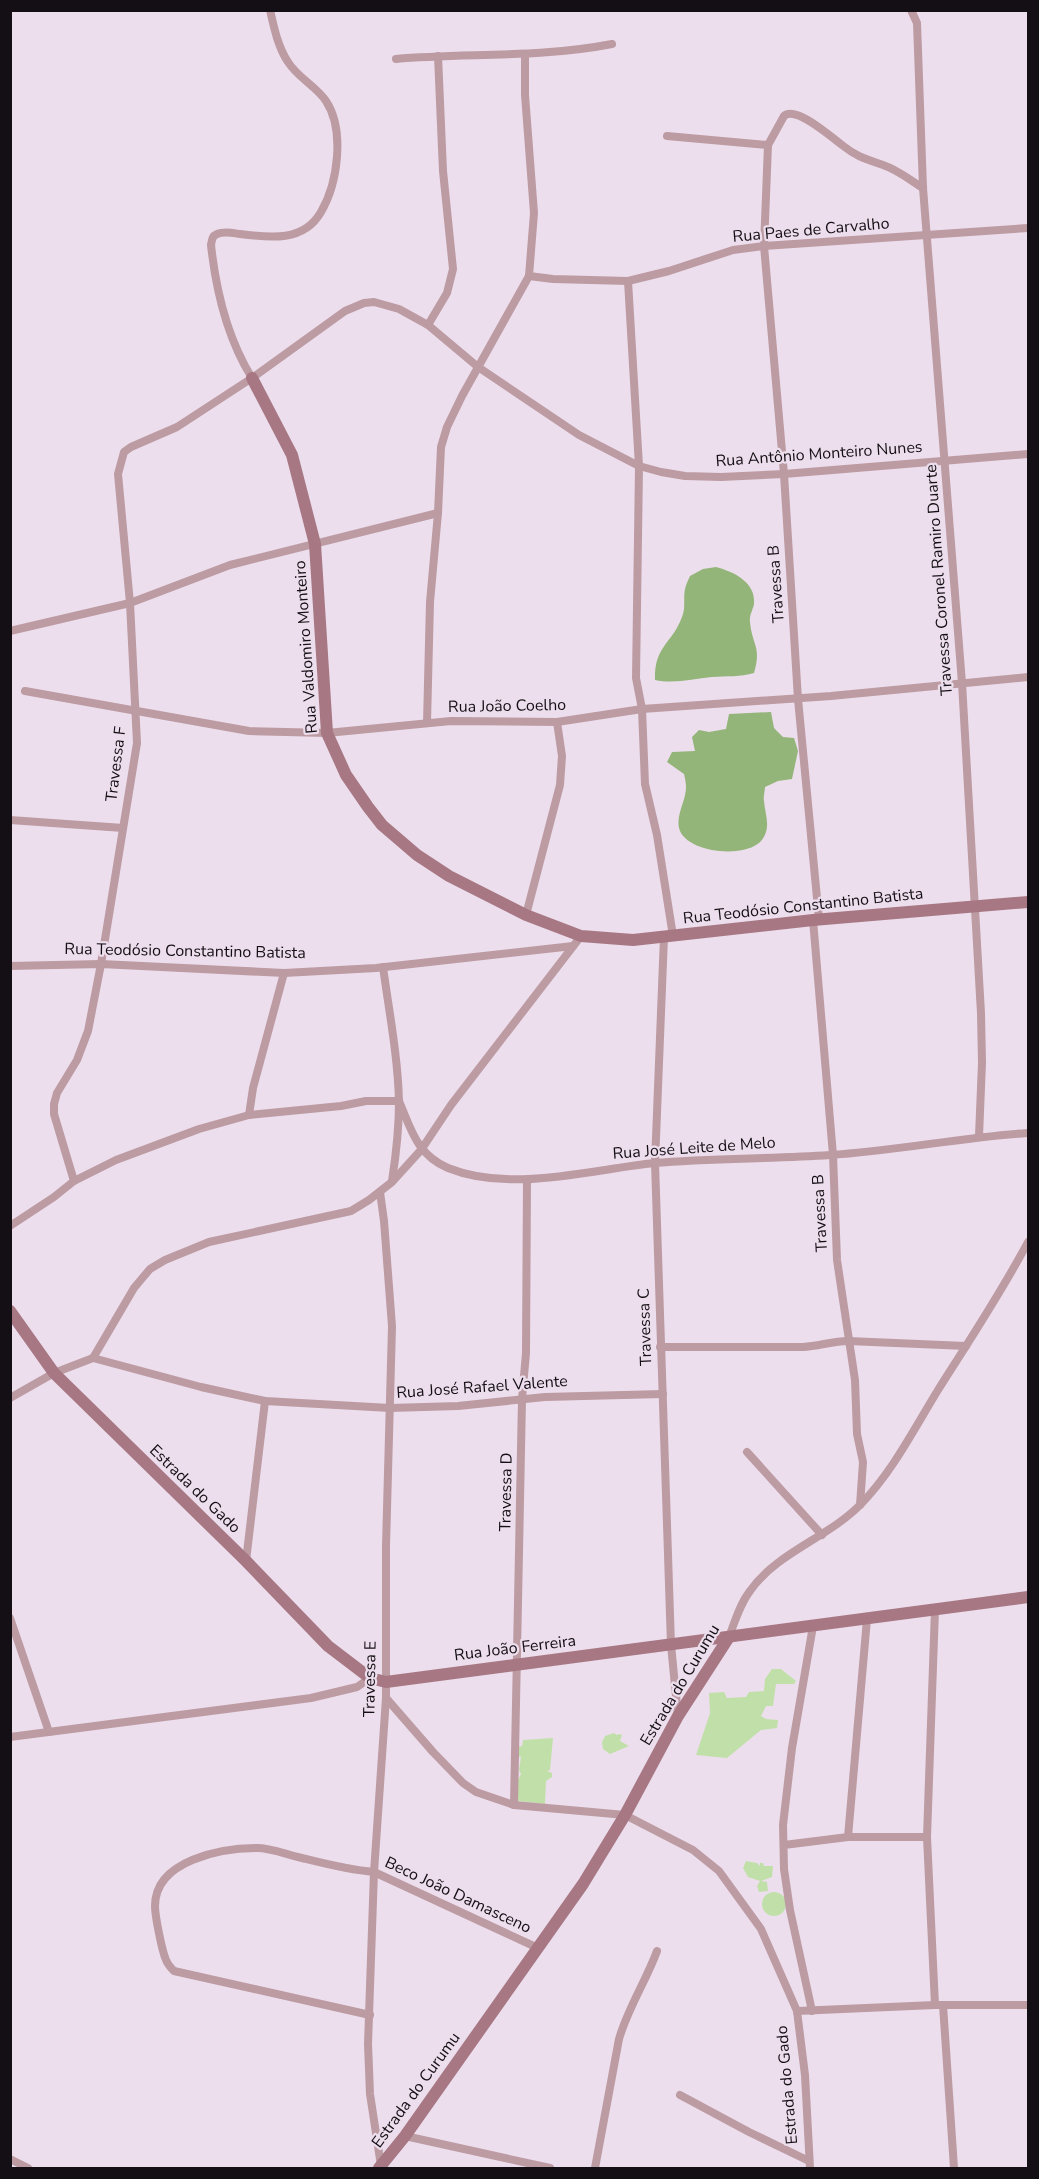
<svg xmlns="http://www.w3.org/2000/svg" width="1039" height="2179" font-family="'Nunito Sans',sans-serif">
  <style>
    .green { fill: #c1e0a9 }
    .forest { fill: #93b579 }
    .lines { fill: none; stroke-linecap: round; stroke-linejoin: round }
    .street { stroke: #bc9ba3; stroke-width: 8 }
    .secondary { stroke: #a77884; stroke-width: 12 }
    .labels { text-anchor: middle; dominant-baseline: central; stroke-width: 4.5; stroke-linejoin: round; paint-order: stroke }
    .street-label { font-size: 16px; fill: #140f14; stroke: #eddeed }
  </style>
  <rect width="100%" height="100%" fill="#eddeed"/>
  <g class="green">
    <path d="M772,1669H781L796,1681L794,1684H776L773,1706H766L761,1716L766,1719L778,1720L777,1728L761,1730L727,1758L696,1755L710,1713L709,1693L724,1692L727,1698L746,1697L749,1692L764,1691L765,1679Z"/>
    <path d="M614,1733L617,1735L620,1734L622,1735L620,1741L629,1746L610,1754L603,1749L602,1742L605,1736Z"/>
    <path d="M553,1738L550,1770L547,1771L552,1773V1777L546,1781L545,1804L518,1801V1780L521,1774L519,1770L521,1757L517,1756V1747L522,1746L523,1740Z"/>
    <path d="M746,1861L757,1863L760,1866V1863H763L764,1866H773L772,1877L761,1881L767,1882L768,1891L759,1892L757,1886L760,1881L748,1877L743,1868Z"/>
    <circle cx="774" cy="1904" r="12"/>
  </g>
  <g class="forest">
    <path d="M716,567C734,572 756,582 754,604C753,610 749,615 750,622C752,645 762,647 754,673C740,677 727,676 712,677C693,679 674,684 655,680C654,646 672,644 682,617C686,608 683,599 685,589C686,585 688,580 690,576L703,569Z"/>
    <path d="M771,712L774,728L783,737L794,738L798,751L792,779L778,781L765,787C765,791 763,797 764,801C765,815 772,828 761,841C745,859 685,853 679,828C676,814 686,801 686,787C686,783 685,778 684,774L667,762L672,752L695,751L692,737L699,730L709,732L726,729L729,714Z"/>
  </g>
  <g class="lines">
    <g class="street">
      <path d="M911,10L917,23L923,188L962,683L981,1013L982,1063L979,1136"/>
      <path d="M396,59C468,53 540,58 612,44"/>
      <path d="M667,136L768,145"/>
      <path d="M768,145L764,246L784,474L798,699L819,919"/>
      <path d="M768,145L784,116C796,105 831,137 842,145C857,157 866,159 883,165C898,170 910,180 923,188"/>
      <path d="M529,276L553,279L628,281L669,271L733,250L764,246L1028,228"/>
      <path d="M628,281L639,466L636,678L642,709L645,784L657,835L673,936"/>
      <path d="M428,325L447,293L453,269L443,171L438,56"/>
      <path d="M252,378C227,338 216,291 211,245C212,240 212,236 217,234C224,231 233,233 240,234C270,238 304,242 321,212C338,183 345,130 326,101C316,86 298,78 288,62C278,47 274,28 270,10"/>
      <path d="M10,631L130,603L230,565L438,513"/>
      <path d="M25,691L249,731L327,733L451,721L557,722L642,709L831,696L1028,677"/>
      <path d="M427,723L430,602L438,513L441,447L447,427L462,396L529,276L534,213L525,95V55"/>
      <path d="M10,820L123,828"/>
      <path d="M526,915L560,785L562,756L557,722"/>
      <path d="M813,920L833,1155L837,1260L855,1380L857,1434L863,1462L860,1505"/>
      <path d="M664,937L655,1163L671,1645L678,1716"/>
      <path d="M10,966L101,964L284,973L376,968L573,946"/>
      <path d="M383,967C389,1011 398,1057 399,1102C399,1129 396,1155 392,1181"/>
      <path d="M399,1101C411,1129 417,1155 448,1168C510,1193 589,1170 654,1163C712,1158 772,1159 830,1155C897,1151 962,1137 1028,1133"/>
      <path d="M249,1115L253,1088L284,973"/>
      <path d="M74,1181L54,1114V1104L57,1093L77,1060L88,1031L101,964L137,743L130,603L118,474L124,452L131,447L177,427L252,378L345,311L364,303L374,302L399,309L428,325L478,367L579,435L639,466L661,472L685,476L721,477L784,474L1028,454"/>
      <path d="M380,1192L384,1221L392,1326L386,1546V1698L374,1872L368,2044L370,2094L381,2166"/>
      <path d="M10,1226L54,1197L74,1181L116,1160L199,1129L249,1115L341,1106L366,1101H399"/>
      <path d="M660,1347H803C819,1346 833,1341 848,1341L966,1346"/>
      <path d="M93,1358L201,1387L265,1401L390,1408L458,1406L545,1397L663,1394"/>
      <path d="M10,1398L54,1373L93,1358L134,1288L150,1269L165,1260L209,1242L351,1211L369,1200L392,1182L421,1150L451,1105L581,936"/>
      <path d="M747,1452L822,1535"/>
      <path d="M246,1561L265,1401"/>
      <path d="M10,1618L49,1732"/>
      <path d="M729,1637C735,1621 740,1604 750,1591C777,1552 828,1538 861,1504C893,1471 914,1429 938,1390C969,1341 1001,1293 1028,1242"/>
      <path d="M386,1698L433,1752L463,1783L476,1792L514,1805L625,1815L693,1850L719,1871L761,1929L797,2011L805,2075L810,2168"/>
      <path d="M10,1737L311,1698L357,1687L370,1678"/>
      <path d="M514,1805L522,1399L526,1353L527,1179"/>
      <path d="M848,1837H927"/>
      <path d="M784,1845L848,1837L867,1619"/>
      <path d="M935,2005L927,1837L935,1609"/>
      <path d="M943,2005L954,2168"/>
      <path d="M797,2011L935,2005H1028"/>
      <path d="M812,2011L790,1910L784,1869L783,1825L792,1748L813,1626"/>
      <path d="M370,2015L174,1971C171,1968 168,1965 166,1960C162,1951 155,1916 155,1906C155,1860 222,1848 257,1848C272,1848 287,1855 302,1858C326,1864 349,1870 374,1872L538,1948"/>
      <path d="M680,2095L749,2132L809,2161"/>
      <path d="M405,2136L550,2168"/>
      <path d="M10,2159L28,2168"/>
      <path d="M595,2168L619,2039C628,2008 646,1981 657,1951"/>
    </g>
    <g class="secondary">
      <path d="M252,378L292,455L315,544L327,733L346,775L368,807L382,825L417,855L449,876L526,915L581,936L633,940L813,920L1028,902"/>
      <path d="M10,1311L54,1373L246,1561L328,1646L370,1678L386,1682L1028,1597"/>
      <path d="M379,2168L405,2136L583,1884L625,1815L678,1716L729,1637"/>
    </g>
  </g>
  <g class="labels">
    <g class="street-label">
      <text transform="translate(811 230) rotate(-5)">Rua Paes de Carvalho</text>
      <text transform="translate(819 454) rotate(-4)">Rua Antônio Monteiro Nunes</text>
      <text transform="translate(939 580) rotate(-94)">Travessa Coronel Ramiro Duarte</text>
      <text transform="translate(776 584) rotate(-94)">Travessa B</text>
      <text transform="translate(306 647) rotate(-94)">Rua Valdomiro Monteiro</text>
      <text transform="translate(507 706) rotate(-1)">Rua João Coelho</text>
      <text transform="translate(116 764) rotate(-83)">Travessa F</text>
      <text transform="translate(803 906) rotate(-6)">Rua Teodósio Constantino Batista</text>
      <text transform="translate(185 951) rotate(1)">Rua Teodósio Constantino Batista</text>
      <text transform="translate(694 1148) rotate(-4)">Rua José Leite de Melo</text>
      <text transform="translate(820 1213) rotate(-93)">Travessa B</text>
      <text transform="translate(645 1327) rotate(-92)">Travessa C</text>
      <text transform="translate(482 1387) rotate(-4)">Rua José Rafael Valente</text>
      <text transform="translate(195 1489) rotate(44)">Estrada do Gado</text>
      <text transform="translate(506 1492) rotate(-89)">Travessa D</text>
      <text transform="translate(515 1648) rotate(-7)">Rua João Ferreira</text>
      <text transform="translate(370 1679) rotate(-89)">Travessa E</text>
      <text transform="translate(680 1685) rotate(-59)">Estrada do Curumu</text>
      <text transform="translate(458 1895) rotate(25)">Beco João Damasceno</text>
      <text transform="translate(787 2085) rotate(-95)">Estrada do Gado</text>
      <text transform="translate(416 2090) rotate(-54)">Estrada do Curumu</text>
    </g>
  </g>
  <rect width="1039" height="2179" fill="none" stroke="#140f14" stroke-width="24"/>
</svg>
